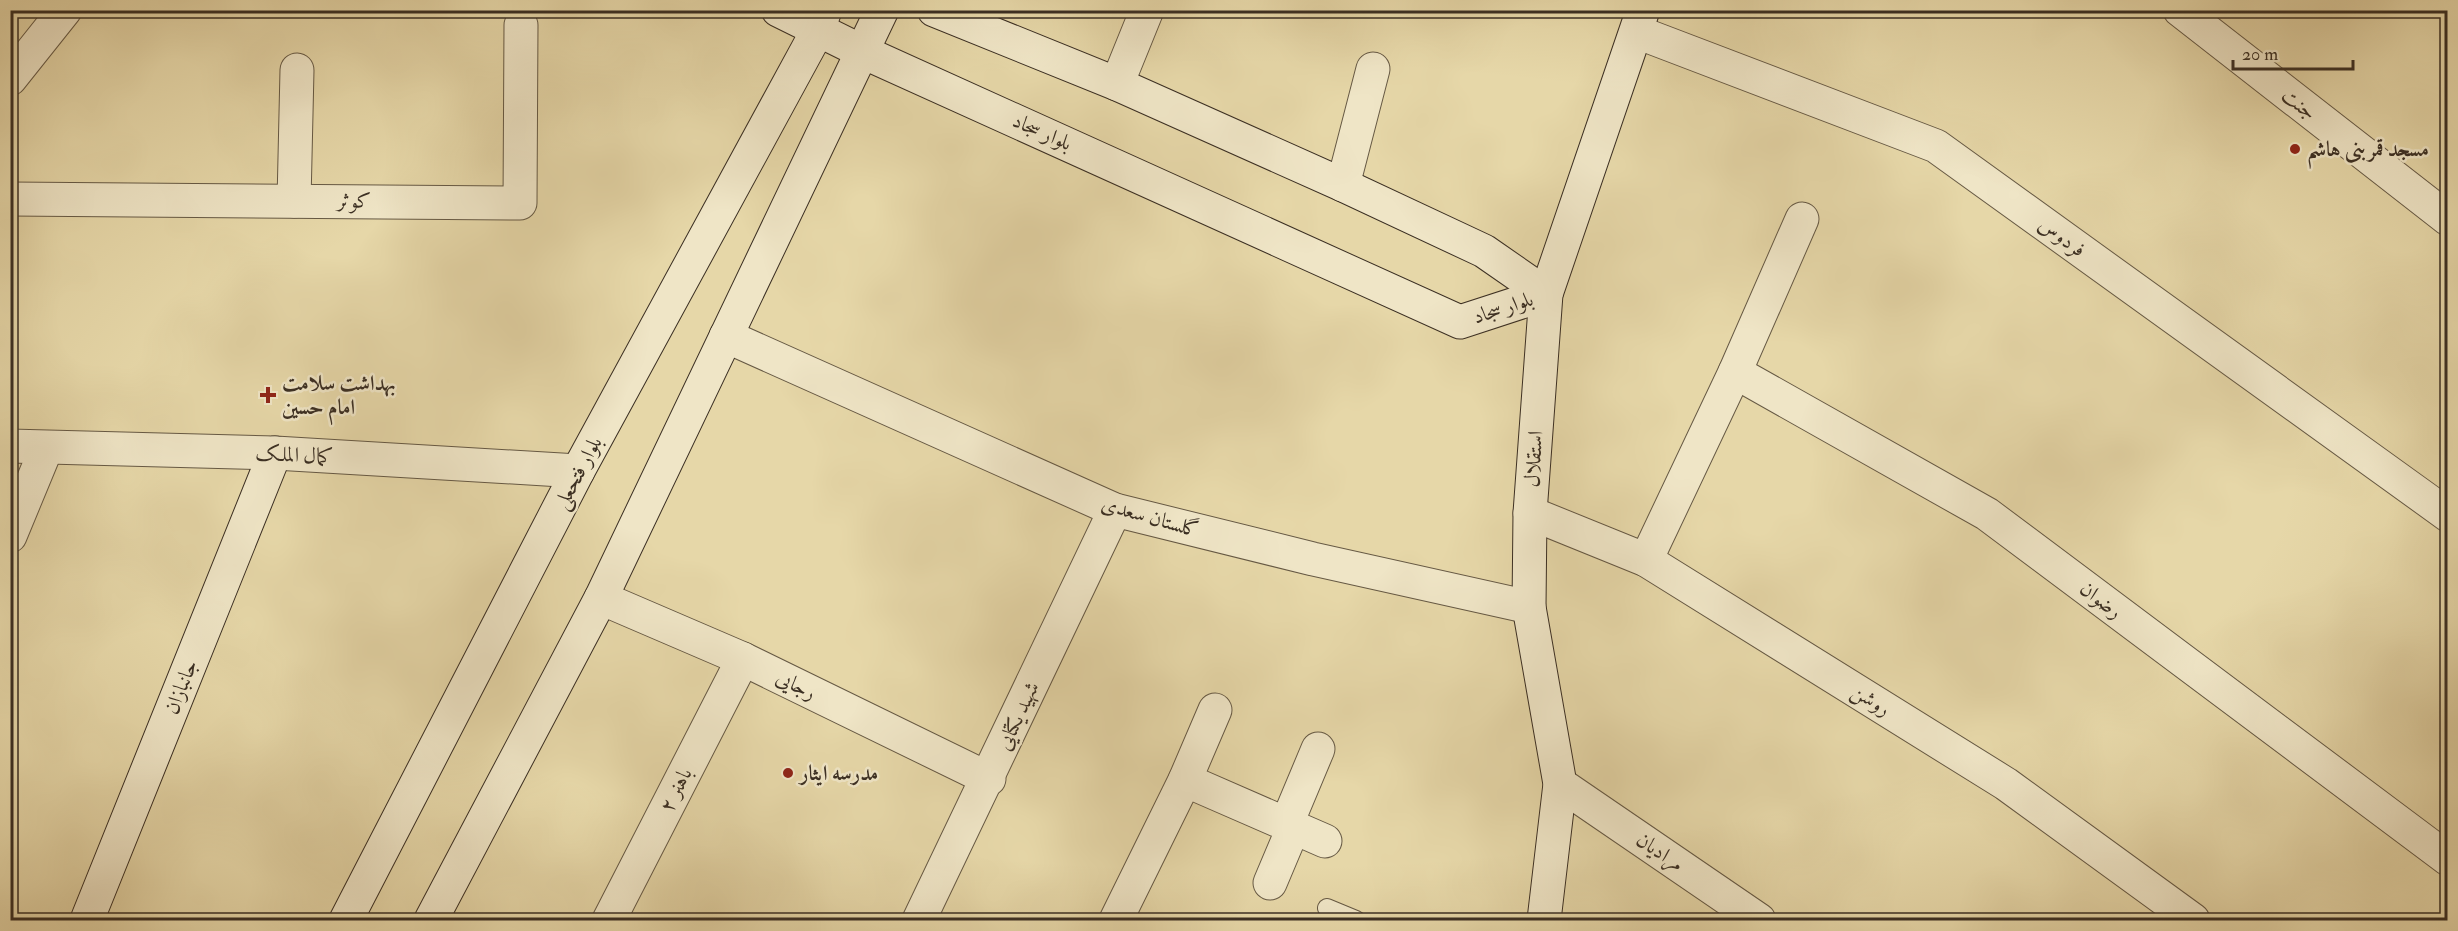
<svg xmlns="http://www.w3.org/2000/svg" width="2458" height="931" font-family="'IM FELL Double Pica',Amiri,serif">
  <style>
    .lines { fill: none; stroke-linecap: round; stroke-linejoin: round }
    .lane-casing { stroke: #665944; stroke-width: 20 }
    .street-casing { stroke: #665944; stroke-width: 35 }
    .secondary-casing { stroke: #3b2f23; stroke-width: 35 }
    .lane { stroke: #efe5c6; stroke-width: 18 }
    .street { stroke: #efe5c6; stroke-width: 33 }
    .secondary { stroke: #efe5c6; stroke-width: 33 }
    .poi-dot { fill: #8f2418; stroke: #efe5c6; stroke-width: 2 }
    .labels { text-anchor: middle; dominant-baseline: central; stroke-width: 5; stroke-linejoin: round; paint-order: stroke }
    .street-label { font-size: 21px; fill: #3b2f23; stroke: #efe5c6 }
    .poi-label { font-size: 21px; font-weight: bold; fill: #3b2f23; stroke: #efe5c6; text-anchor: start }
  </style>
  <rect width="100%" height="100%" fill="#e6d7a8"/>
  <filter id="stains"><feTurbulence type="fractalNoise" baseFrequency=".00333" numOctaves="4"/><feColorMatrix values="0 0 0 0 .2 0 0 0 0 .09 0 0 0 0 .02 0 0 0 .5 -.17"/></filter>
  <radialGradient id="worn" r=".72"><stop offset=".6" stop-color="#630" stop-opacity="0"/><stop offset="1" stop-color="#630" stop-opacity=".3"/></radialGradient>
  <g class="lines">
    <g class="lane-casing">
      <path id="lane" d="M1327,908L1356,920"/>
    </g>
    <g class="street-casing">
      <g id="street">
        <path d="M2180,10L2448,219"/>
        <path d="M1637,32L1936,146L2448,515"/>
        <path d="M10,79L65,10"/>
        <path d="M1117,84L1147,10"/>
        <path d="M1343,185L1373,69"/>
        <path d="M10,199L520,203L521,25"/>
        <path d="M294,201L297,70"/>
        <path d="M726,336L1115,510L1313,559L1529,607"/>
        <path d="M1735,372L1987,514L2448,859"/>
        <path d="M10,446L275,453L578,471"/>
        <path d="M1530,513L1646,560L2006,784L2193,920"/>
        <path d="M10,536L46,449"/>
        <path d="M1646,560L1735,372L1802,219"/>
        <path d="M601,598L743,659L989,779"/>
        <path d="M1185,780L1325,841"/>
        <path d="M1560,784L1759,920"/>
        <path d="M1287,823L1318,749"/>
        <path d="M1270,883L1294,826"/>
        <path d="M609,920L743,659"/>
        <path d="M919,920L1115,510"/>
        <path d="M1116,920L1185,780L1215,710"/>
      </g>
    </g>
    <g class="secondary-casing">
      <g id="secondary">
        <path d="M778,10L863,52L1460,322L1546,294"/>
        <path d="M934,10L1117,84L1343,185L1484,251L1546,294"/>
        <path d="M87,920L275,453"/>
        <path d="M346,920L578,471L818,30L825,10"/>
        <path d="M431,920L601,598L882,10"/>
        <path d="M1544,920L1560,784L1529,607L1530,513L1546,294L1643,10"/>
      </g>
    </g>
    <use href="#lane" class="lane"/>
    <use href="#street" class="street"/>
    <use href="#secondary" class="secondary"/>
  </g>
  <g class="poi-dot">
    <circle cx="2295" cy="149" r="6"/>
    <path d="M265 386h6v6h6v6h-6v6h-6v-6h-6v-6h6z"/>
    <circle cx="788" cy="773" r="6"/>
  </g>
  <g class="labels">
    <g class="street-label">
      <text transform="translate(2299 104) rotate(38)">جنت</text>
      <text transform="translate(1042 132) rotate(24)">بلوار سجاد</text>
      <text transform="translate(354 201) rotate(1)">کوثر</text>
      <text transform="translate(2062 237) rotate(36)">فردوس</text>
      <text transform="translate(1503 308) rotate(-18)">بلوار سجاد</text>
      <text transform="translate(294 455) rotate(3)">کمال الملک</text>
      <text transform="translate(1534 459) rotate(-86)">استقلال</text>
      <text transform="translate(578 473) rotate(-62)">بلوار فتحعلی</text>
      <text transform="translate(1150 517) rotate(16)">گلستان سعدی</text>
      <text transform="translate(2101 600) rotate(37)">رضوان</text>
      <text transform="translate(796 685) rotate(26)">رجایی</text>
      <text transform="translate(181 687) rotate(-68)">جانبازان</text>
      <text transform="translate(1871 700) rotate(32)">روشن</text>
      <text transform="translate(1018 716) rotate(-65)">شهید یکتایی</text>
      <text transform="translate(676 790) rotate(-63)">باهنر ۲</text>
      <text transform="translate(1660 852) rotate(34)">مرادیان</text>
    </g>
    <g class="poi-label">
      <text x="2307" y="149">مسجد قمربنی هاشم</text>
      <text x="282" y="383">بهداشت سلامت<tspan x="282" dy="24">امام حسین</tspan></text>
      <text x="800" y="773">مدرسه ایثار</text>
    </g>
  </g>
  <rect width="2458" height="931" fill="none" stroke="#e6d7a8" stroke-width="36"/>
  <rect x="12" y="12" width="2434" height="907" fill="none" stroke="#3b2f23" stroke-width="3"/>
  <rect x="18" y="18" width="2422" height="895" fill="none" stroke="#3b2f23" stroke-width="1.5"/>
  <path d="M2233 60v9h120v-9" fill="none" stroke="#3b2f23" stroke-width="3"/>
  <text x="2242" y="60" font-size="18" fill="#3b2f23" stroke="#efe5c6" stroke-width="4.5" paint-order="stroke">20 m</text>
  <rect width="100%" height="100%" filter="url(#stains)"/>
  <rect width="100%" height="100%" fill="url(#worn)"/>
</svg>
